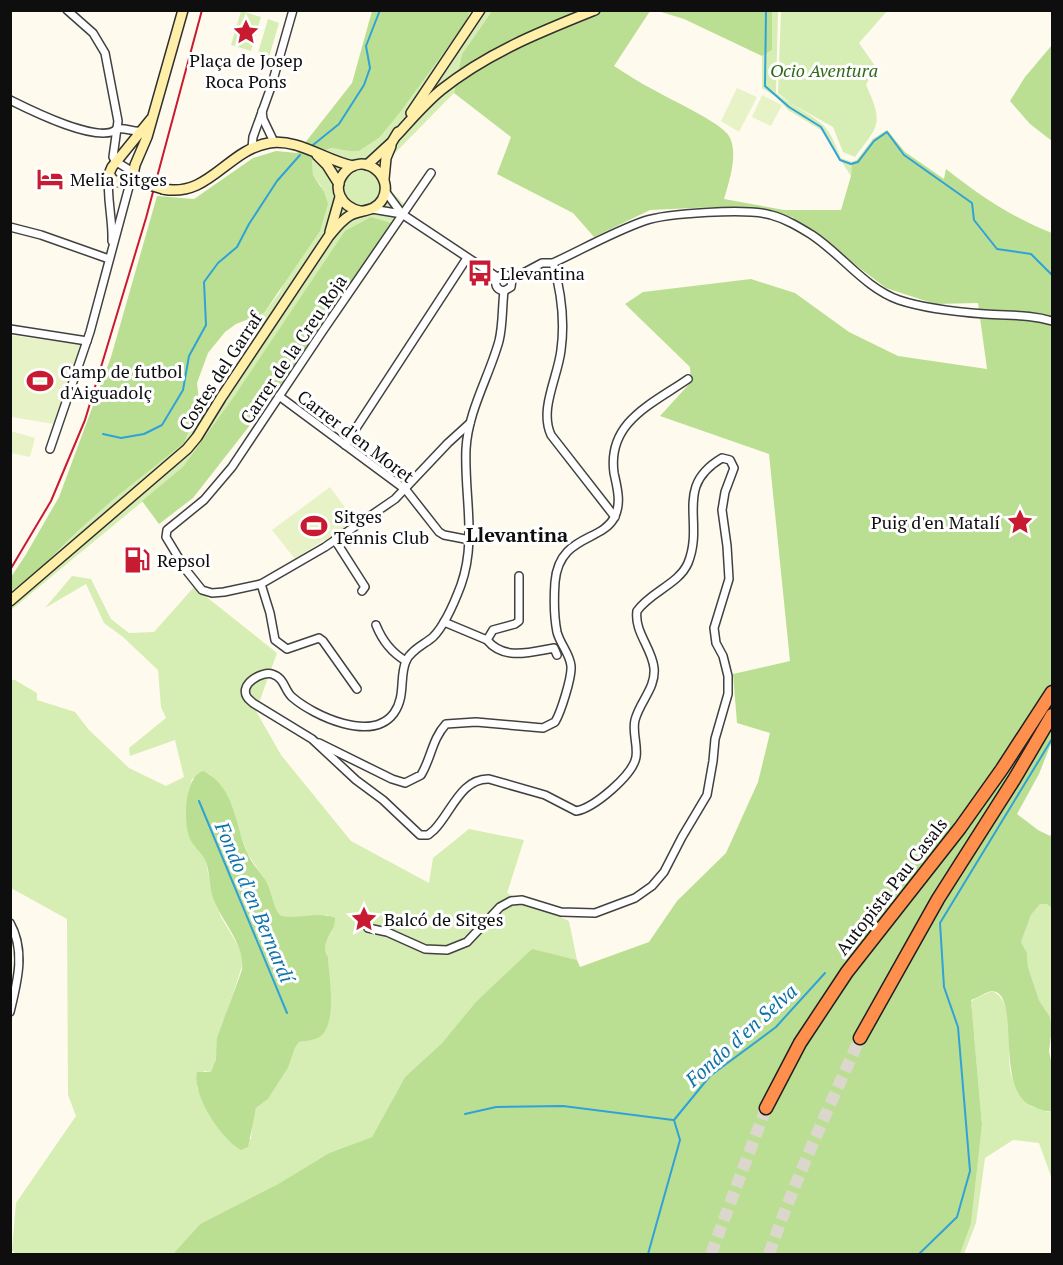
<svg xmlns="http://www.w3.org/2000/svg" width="1063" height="1265" font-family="'PT Serif',serif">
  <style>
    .green { fill: #d6edb4; fill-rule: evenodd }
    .forest { fill: #bbdf92 }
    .pitch { fill: #e7f3c7 }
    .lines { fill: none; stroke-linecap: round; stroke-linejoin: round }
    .stream { stroke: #30a2d8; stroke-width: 2 }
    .highway-tunnel { stroke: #dbd7cc; stroke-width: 12; stroke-dasharray: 12 6; stroke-linecap: butt }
    .street-casing { stroke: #414141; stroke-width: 10 }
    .secondary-casing { stroke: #303030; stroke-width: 12 }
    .highway-casing { stroke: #1f1f1f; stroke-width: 15 }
    .street { stroke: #fff; stroke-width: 7 }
    .secondary { stroke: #ffefa9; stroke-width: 9 }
    .highway { stroke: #ff8f4c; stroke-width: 12 }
    .rail { stroke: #c81b31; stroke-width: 2 }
    .secondary-bridge-casing { stroke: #303030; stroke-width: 12; stroke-linecap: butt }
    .secondary-bridge { stroke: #ffefa9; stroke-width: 9 }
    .labels { text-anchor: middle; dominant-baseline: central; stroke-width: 6; stroke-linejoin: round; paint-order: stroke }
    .poi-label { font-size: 18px; fill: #0e0e0e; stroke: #fff; text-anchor: start }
    .park-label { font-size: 18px; font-style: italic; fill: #306a19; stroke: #fff }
    .street-label { font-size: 18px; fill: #0e0e0e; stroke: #fff }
    .neighbourhood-label { font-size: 20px; font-weight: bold; fill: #0e0e0e; stroke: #fff }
    .water-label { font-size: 20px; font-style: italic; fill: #0d72a9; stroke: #fff }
  </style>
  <rect width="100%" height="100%" fill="#fffaee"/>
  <g class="green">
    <path d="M241,11L261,17L251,51L231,45Z"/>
    <path d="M470,11H492L462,54L454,93L392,156L389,180L392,192L405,205L392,223L371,217L235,395L183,468L11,610V591L52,558L79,530L129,485L184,443L193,426L199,401L208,407L259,333L254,318L264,313L280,292L321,186L313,175L312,160C335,139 334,153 359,151L379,138L466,22Z"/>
    <path d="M772,11H778L776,93C790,105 811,114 823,125C832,134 836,147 841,158L852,162L851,176L821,130L788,110L776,97L762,88V56L772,50Z"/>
    <path d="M781,11H887L859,43L875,66L866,85C884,124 879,125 855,157L843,152L833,127L790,103L778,93Z"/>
    <path d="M268,19L279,23L269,57L258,53Z"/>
    <path d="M72,576L91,579L111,619L129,633L154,632L194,587L277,653L256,711L281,755L351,841L429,883L433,858L469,829L524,840L507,893L569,921L577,960L532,950L443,1042L405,1077L372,1137L329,1153L278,1184L200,1224L173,1254H16L12,1250L16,1203L76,1116L68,1095L67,919L11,888L10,680H15L37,693V700L75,712L89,730L129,768L166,786L184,777L175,740L130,756L129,748L166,718L161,707L158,670L123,637L104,623L86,584L45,608ZM209,774L223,789L248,854L266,882L273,903L280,915L293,918L328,915L332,931L325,943L324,951L328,957L331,1006L315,1039L299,1042L295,1048L288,1068L268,1099L256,1108L252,1124L251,1139L230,1142L211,1117L197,1087L204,1071L211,1072L214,1066L227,1012L243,963L240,949L221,917L212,895L206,861L189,837L188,793L192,779Z"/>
    <path d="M1040,904H1047L1052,908V1028L1050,1017L1039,1000L1028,967L1027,953L1021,942L1031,915Z"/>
    <path d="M992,991C1018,1002 1005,1053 1011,1074C1014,1085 1024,1096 1030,1106L1048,1112L1052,1111V1179L1039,1143L1013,1140L985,1158L976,1223L964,1254H960L971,1224L982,1125L971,1001Z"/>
  </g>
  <g class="forest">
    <path d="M372,11H470L466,22L401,111L379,138L359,151C334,153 335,139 312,160L313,175L324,192L328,204L320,231L264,313L236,324L225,332L208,353L197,383L199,401L198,413L184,443L116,497L79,530L33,576L11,591V577L25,556L59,497L111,357L157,196L194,199L253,158L276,151L297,153L352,83Z"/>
    <path d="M492,11H650L614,66C627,74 640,83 654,90C669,99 722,123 729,136C739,153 729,182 724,199L784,210H841L851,176L852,162L857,160L873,139L887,130L905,152L944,179L946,169C979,195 1013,218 1052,233V741L1039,774L1017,814L1038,830L1050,836L1052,833V908L1047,904H1040L1031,915L1021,942L1027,953L1028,967L1039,1000L1050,1017L1052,1028L1049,1051L1052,1066V1111C1046,1112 1041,1110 1034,1107C992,1092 1023,993 992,991C988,991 976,999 971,1000L982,1125L971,1224L960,1254H173L200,1224L278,1184L329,1153L372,1137L405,1077L443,1042L476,1002L532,949L577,960L580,967L649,942L677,901L726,853L758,782L770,733L737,723L733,674L790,661L769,454L660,416L691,382L690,367L625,304L643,292L751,279L795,293L849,332L898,356L987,369L978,303L935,304L886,288L792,217L766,211L714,207L650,210L594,237L573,213L497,174L511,137L454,93L462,54Z"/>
    <path d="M658,11H772V50L762,56L684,19Z"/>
    <path d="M1052,45V141L1030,124L1010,101L1025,77Z"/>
    <path d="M371,217L392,223L272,397L193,498L159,524L142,501L183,467L235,395L345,231Z"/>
    <path d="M203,771C236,787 234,825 248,854C252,864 260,872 266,881C272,892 272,905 280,915C298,921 318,910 335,918C336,933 318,942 328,957C329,977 337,1019 322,1035C317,1040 306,1041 299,1042L295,1048L288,1068L268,1099L256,1108L248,1147L241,1150C221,1139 192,1095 197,1072H211L216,1059L217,1038L242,970C245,943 222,923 213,898C209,886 210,873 206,862C202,853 194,847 190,839C183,823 184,777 203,771Z"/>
  </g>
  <g class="pitch">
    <path d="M737,88L757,97L739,132L721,121Z"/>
    <path d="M762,95L782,105L771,126L752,117Z"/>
    <path d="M10,335L81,345L54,424L11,417Z"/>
    <path d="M11,431L35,438L30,457L11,453Z"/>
    <path d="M330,487L355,521L326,542L324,540L295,559L272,530Z"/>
  </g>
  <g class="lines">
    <g class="stream">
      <path d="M766,10L765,86L789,107L821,127L840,160L851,164L858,162L874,141L887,132L904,155L972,203L974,220L997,249L1031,254L1052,275"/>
      <path d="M313,145L339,124L364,85L370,68L366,46L380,10"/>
      <path d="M103,434L121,438L144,434L162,425L183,390L189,356L206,325L204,282L218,263L237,247L249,224L277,181L300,155"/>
      <path d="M199,801L287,1013"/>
      <path d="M465,1114L496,1107L563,1106L673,1120"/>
      <path d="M648,1254L680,1140L674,1120L710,1076L776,1027L825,973"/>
      <path d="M919,1254L957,1217L970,1171L958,1027L944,987L940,923L1052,739"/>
    </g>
    <g class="highway-tunnel">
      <path d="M711,1254L766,1108"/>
      <path d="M769,1254C795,1180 828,1109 860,1038"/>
    </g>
    <g class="street-casing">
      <g id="street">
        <path d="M67,10L93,33L105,53L118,121L113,157L115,161L133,172"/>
        <path d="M10,100C30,110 100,145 117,129"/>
        <path d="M262,111L263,119L274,142"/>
        <path d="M117,129C126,127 133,133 143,131"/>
        <path d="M252,148L253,137L271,87L293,10"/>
        <path d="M431,173L322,332L232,467L204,500L167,530L166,537L186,570L202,590L212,593L224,592L261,584L325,547L395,499L448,443L470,423"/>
        <path d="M109,174C106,196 113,219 112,241"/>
        <path d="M385,191L402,214L497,277"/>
        <path d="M372,209L402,214"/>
        <path d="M10,227L41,235L109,259"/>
        <path d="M553,263C561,291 565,321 561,350C558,377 539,409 551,435L615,517"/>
        <path d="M497,277C494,284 496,290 504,291"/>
        <path d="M497,277L504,274L512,279"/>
        <path d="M512,279L542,263H553C583,249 613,232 644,221C667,213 748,208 771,215C786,219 799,227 812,235C842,255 865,288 899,300C926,309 957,312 985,314C1008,316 1030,314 1052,321"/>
        <path d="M504,291L511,287L512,279"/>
        <path d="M10,329L87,341"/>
        <path d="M279,396L406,490L439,532L444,535L470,540"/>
        <path d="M345,445L467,258"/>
        <path d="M50,449L90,332L130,183"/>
        <path d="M335,540L365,587L362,591"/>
        <path d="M261,584L270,613L275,640L287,649L319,638L323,641L357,689"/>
        <path d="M444,622L487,640C504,661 531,652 554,648L557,655"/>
        <path d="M376,625C382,640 392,653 406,661"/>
        <path d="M487,640L493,630L515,624L519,621V576"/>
        <path d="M319,743L392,779L405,783L421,775C431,759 432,739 446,724L476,722L543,728L555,722C561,712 572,677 571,666C570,654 560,644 557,632C554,617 554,597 555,582C559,535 601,542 614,518C622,504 617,487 614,473C607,422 652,404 688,379"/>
        <path d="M10,923C26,951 17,983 10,1012"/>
        <path d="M368,928L387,932L425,949L447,950L467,942L500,907L511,901L522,900L561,912L595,913L635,898L652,886L664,872L682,837L707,795L713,761L715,739L728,694V676L723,656L716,643L714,628L729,579L727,546L722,510L725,492L734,468L730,460L722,458C673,487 705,521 688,563C679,584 650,592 637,611C634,632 652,648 654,668C656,688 640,701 635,720C632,732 638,745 636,757C633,775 594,808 576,811L545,795L489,779C461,778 451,813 434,830L428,835H420L383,800L356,780L312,739L253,703C251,701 248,699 247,697C239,684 262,671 272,674C285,678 284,690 292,697C314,716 372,743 394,713C406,696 399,677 406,661C411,650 425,644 433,637C446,624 455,601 461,585C477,540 464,495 466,449C468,411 489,377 499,341C503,325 502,307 504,291"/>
      </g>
    </g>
    <g class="secondary-casing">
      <g id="secondary">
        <path d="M411,113L480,10"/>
        <path d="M151,119L112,167L109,174L113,180L127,184L132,179L135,165L147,137L183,10"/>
        <path d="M396,136C410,121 424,104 441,90C487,53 540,32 595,10"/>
        <path d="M317,155L327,165L339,184"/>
        <path d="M367,165L392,142L398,132"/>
        <path d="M384,179L386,158L391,146"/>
        <path d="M163,189C209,198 227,150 269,143C298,138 326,161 353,166"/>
        <path d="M330,232L340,197"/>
        <path d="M10,601L187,449L197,437L221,398L329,236C335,229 341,221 349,216C360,209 374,213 382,200C396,176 362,150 344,173C331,189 342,207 360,211"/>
      </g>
    </g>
    <g class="highway-casing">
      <g id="highway">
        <path d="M860,1038L938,899L1015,778L1052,715"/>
        <path d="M766,1108L800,1043L847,972L960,828L1002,769L1052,692"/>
      </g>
    </g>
    <use href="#street" class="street"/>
    <use href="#secondary" class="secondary"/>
    <use href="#highway" class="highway"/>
    <path class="rail" d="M10,570L51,501L85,420L146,218L202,10"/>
    <g class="secondary-bridge-casing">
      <path id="secondary-bridge" d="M143,183L163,189"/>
    </g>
    <use href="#secondary-bridge" class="secondary-bridge"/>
  </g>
  <defs>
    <g id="sight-bare" transform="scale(2.07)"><path d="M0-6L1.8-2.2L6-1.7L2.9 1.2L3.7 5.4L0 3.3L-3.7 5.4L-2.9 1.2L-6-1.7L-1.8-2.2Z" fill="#c81b31" stroke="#fff" stroke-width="2.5" paint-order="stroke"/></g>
    <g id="hotel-bare" transform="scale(2.07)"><path d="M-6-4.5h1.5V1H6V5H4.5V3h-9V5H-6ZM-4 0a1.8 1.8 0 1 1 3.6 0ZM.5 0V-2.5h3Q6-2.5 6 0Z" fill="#c81b31" stroke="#fff" stroke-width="2.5" paint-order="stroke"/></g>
    <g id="bus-bare" transform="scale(2.07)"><path d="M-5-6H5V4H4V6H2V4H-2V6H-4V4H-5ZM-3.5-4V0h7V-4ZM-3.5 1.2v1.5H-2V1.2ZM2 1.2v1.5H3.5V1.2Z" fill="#c81b31" stroke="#fff" stroke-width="2.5" paint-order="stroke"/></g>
    <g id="stadium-bare" transform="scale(2.07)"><path d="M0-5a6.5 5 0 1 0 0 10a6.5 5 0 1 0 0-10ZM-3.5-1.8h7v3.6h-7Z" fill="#c81b31" stroke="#fff" stroke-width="2.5" paint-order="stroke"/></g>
    <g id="fuel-bare" transform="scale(2.07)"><path d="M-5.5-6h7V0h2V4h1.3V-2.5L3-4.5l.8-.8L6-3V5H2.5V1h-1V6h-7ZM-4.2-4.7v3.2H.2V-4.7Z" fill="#c81b31" stroke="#fff" stroke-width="2.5" paint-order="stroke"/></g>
  </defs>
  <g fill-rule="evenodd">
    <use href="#sight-bare" x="246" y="32"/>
    <use href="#hotel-bare" x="50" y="179"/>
    <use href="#bus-bare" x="480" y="273"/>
    <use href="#stadium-bare" x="40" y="381"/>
    <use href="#sight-bare" x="1020" y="522"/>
    <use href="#stadium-bare" x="314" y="526"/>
    <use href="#fuel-bare" x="137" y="560"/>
    <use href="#sight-bare" x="364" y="919"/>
  </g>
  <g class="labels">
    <g class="poi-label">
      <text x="246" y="60" text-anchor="middle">Plaça de Josep<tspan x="246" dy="21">Roca Pons</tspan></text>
      <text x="70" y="179">Melia Sitges</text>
      <text x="500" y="273">Llevantina</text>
      <text x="60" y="371">Camp de futbol<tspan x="60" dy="21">d'Aiguadolç</tspan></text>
      <text x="334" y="516">Sitges<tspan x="334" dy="21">Tennis Club</tspan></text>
      <text x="1000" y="522" text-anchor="end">Puig d'en Matalí</text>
      <text x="157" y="560">Repsol</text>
      <text x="384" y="919">Balcó de Sitges</text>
    </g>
    <g class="park-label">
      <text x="824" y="70">Ocio Aventura</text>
    </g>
    <g class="street-label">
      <text transform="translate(293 349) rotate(-56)">Carrer de la Creu Roja</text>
      <text transform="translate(220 371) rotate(-57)">Costes del Garraf</text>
      <text transform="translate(356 436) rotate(37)">Carrer d'en Moret</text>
      <text transform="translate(891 886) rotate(-52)">Autopista Pau Casals</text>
    </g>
    <g class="neighbourhood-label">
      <text x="517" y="534">Llevantina</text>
    </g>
    <g class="water-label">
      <text transform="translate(255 902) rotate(67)">Fondo d'en Bernardí</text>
      <text transform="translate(741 1035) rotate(-42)">Fondo d'en Selva</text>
    </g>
  </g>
  <rect width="1063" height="1265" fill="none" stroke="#0e0e0e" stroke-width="24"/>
</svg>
